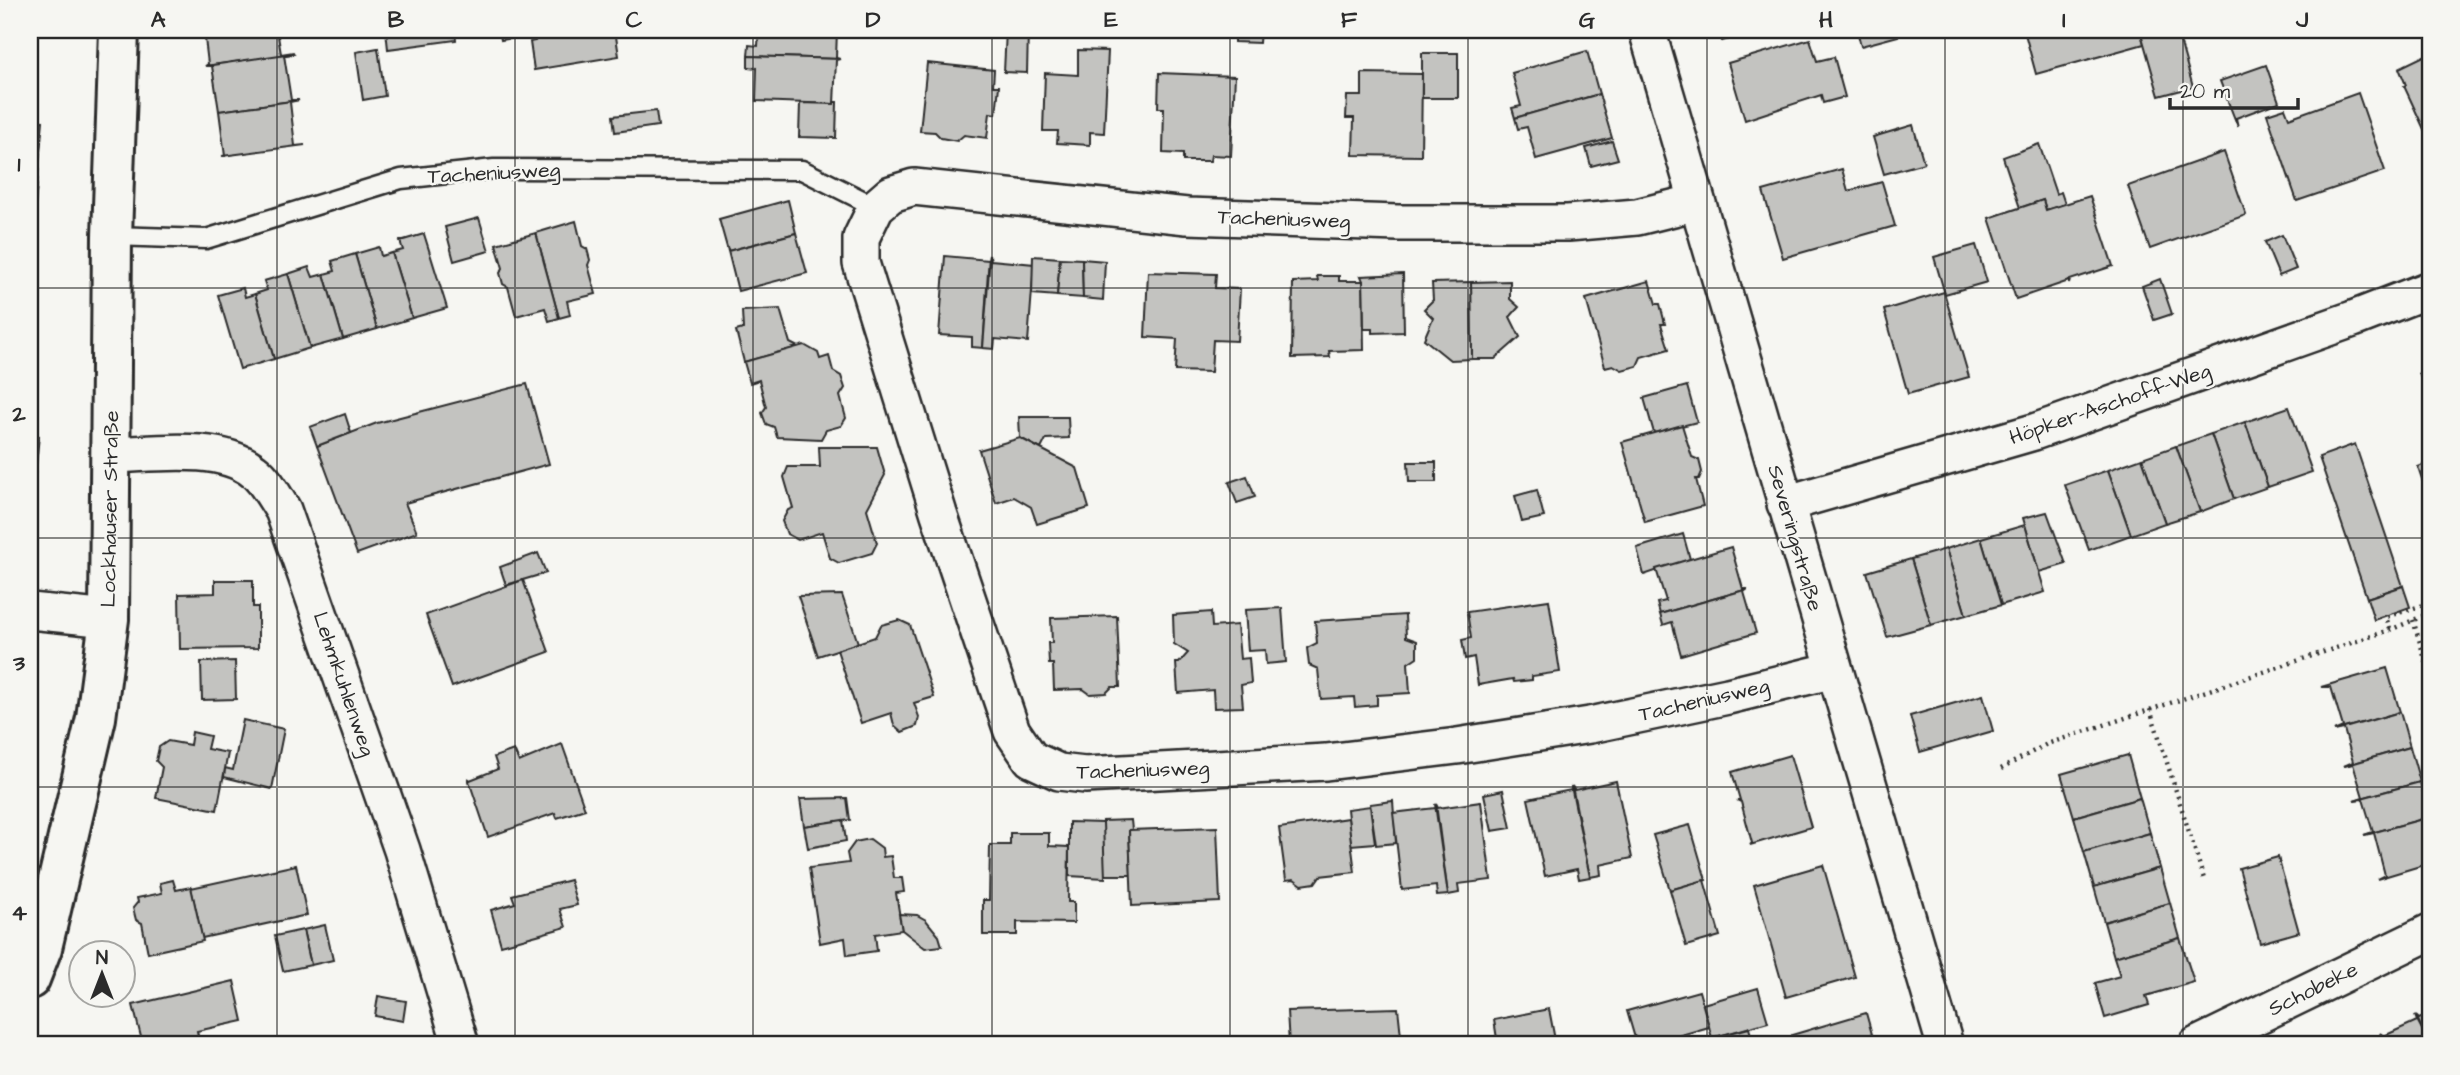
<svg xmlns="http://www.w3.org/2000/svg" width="2460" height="1075" font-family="'Architects Daughter',sans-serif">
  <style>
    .building { fill: #c3c3c0; stroke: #2b2b2b; stroke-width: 2 }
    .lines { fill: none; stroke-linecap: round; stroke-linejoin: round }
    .service-casing { stroke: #2b2b2b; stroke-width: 23 }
    .minor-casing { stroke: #2b2b2b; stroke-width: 40 }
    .tertiary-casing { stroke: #2b2b2b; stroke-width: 44 }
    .path { stroke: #2b2b2b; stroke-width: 4.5; stroke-dasharray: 2 5; stroke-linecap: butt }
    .service { stroke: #f6f6f2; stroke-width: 18 }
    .minor { stroke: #f6f6f2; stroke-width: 35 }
    .tertiary { stroke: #f6f6f2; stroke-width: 38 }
    .grid { fill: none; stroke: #2b2b2b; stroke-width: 2; stroke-opacity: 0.55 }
    .labels { text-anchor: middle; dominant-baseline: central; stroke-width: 5; stroke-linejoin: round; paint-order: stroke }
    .street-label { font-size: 21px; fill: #2b2b2b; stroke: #f6f6f2 }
    .neatline { fill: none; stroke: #2b2b2b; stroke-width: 2.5 }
    .grid-label { font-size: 23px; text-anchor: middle; font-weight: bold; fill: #2b2b2b }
  </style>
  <rect width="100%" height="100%" fill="#f6f6f2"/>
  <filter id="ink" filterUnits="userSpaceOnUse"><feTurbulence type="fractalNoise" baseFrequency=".0143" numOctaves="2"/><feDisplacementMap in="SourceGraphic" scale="14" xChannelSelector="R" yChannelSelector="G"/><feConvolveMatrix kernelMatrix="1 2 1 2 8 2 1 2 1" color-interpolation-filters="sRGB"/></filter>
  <g filter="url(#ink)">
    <g class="building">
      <path d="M204,30H277L281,54L293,52L294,54L205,66L208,64Z"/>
      <path d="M386,30H455L456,40L388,49Z"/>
      <path d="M499,30H512L514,38L501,40Z"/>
      <path d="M533,30H615L619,56L534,70L530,42L535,41Z"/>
      <path d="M759,30H837L836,58L840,59L748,56L749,45L758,46Z"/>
      <path d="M1006,30L1028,31L1027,73L1004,72Z"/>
      <path d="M1234,30H1260L1259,43L1234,42Z"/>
      <path d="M1719,30H1762L1722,41Z"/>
      <path d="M1857,30H1897L1898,36L1861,46Z"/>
      <path d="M2024,30H2140L2144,44L2036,74Z"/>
      <path d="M2156,30L2157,35L2177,30L2193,87L2159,96L2141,33Z"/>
      <path d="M1810,39L1817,61L1834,57L1845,97L1823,103L1821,95L1745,120L1728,63Z"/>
      <path d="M378,48L385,96L363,100L356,52Z"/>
      <path d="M1078,50L1108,51L1104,133L1090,132V145L1057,143L1058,131H1043L1045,73L1078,75Z"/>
      <path d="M1587,51L1599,94L1515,118L1512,108L1521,106L1512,73Z"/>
      <path d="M293,53L284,55L291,100H299L219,111L212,66H206Z"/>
      <rect x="1422" y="53" width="36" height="45"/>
      <path d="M2430,53V142L2404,86L2406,85L2399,68Z"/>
      <path d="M748,56L840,59L836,60L834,104L756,101L757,68L748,67Z"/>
      <path d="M927,63L994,70L993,86H999L996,114L990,113L987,138L964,135L957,141L941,138L935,132L920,131Z"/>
      <path d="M2266,65L2279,102L2236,118L2238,127L2220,81Z"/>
      <path d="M1159,73L1235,76L1231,156L1211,155L1210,161H1183V154L1163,153L1164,108H1158Z"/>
      <path d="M1362,73L1422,74L1421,156L1353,155L1354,118H1346L1347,96H1362Z"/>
      <path d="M2358,93L2385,171L2297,201L2267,114L2285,108L2289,118Z"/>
      <path d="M1599,94L1612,138L1536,159L1527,127L1518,129L1515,118Z"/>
      <path d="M299,100L290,102L295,146L305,145L222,156H225L219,111Z"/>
      <path d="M834,102H837L836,138L799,137L800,103L834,104Z"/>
      <path d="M656,111L658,126L615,132L613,116Z"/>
      <path d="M30,120L43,121L30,258Z"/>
      <path d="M1913,125L1924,163L1884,174L1873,137Z"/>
      <path d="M1612,141L1618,159L1591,166L1586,148Z"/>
      <path d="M2039,144L2056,194L2061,192L2065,204L2046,210L2043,200L2020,208L2003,157Z"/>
      <path d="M2224,152L2246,215L2150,249L2128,186Z"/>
      <path d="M1842,169L1848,191L1882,182L1895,226L1783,258L1763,191Z"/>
      <path d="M2090,196L2113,266L2070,280L2069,284V281L2016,299L1989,218L2043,200L2046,210Z"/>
      <path d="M788,200L796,233L728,251L719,219Z"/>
      <path d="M479,218L489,251L454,261L445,227Z"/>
      <path d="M576,221L582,246L587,249L590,260L588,265L596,294L567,301L570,315L559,318L536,233Z"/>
      <path d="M536,233L559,318L549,321L545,308L516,316L508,287L503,284L500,273L503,268L496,244Z"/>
      <path d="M796,233L807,273L738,291L728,251Z"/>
      <path d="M424,234L447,308L412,318L392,253L403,250L400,241Z"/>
      <path d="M2282,235L2296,269L2279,276L2265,242Z"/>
      <path d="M1976,245L1987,282L1945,294L1934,257Z"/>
      <path d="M379,247L381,256L392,253L412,318L377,329L355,254Z"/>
      <path d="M355,254L377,329L343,339L324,274L335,271L332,261Z"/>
      <path d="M989,255L983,348L972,347V337L939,335L945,256L988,260Z"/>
      <path d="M990,256L991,260L1034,264L1028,342L995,339L994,349L983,348Z"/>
      <path d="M1033,256L1060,258L1057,296L1032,294Z"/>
      <path d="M1060,258L1082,259L1083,298L1057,296Z"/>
      <path d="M1082,259L1105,261L1103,300L1083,298Z"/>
      <path d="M309,267L313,277L324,274L343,339L310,348L288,274Z"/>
      <path d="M1148,272L1216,274L1215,288L1240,289L1237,341L1213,340L1211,372L1175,371L1177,339L1145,337Z"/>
      <path d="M288,274L310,348L274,359L255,294L267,290L264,281Z"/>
      <path d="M1403,274L1404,332L1372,333V329H1364L1363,281L1361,276Z"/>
      <path d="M1317,276H1339V281H1363L1364,350L1329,351L1330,357L1292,358L1293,282L1318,281Z"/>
      <path d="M2160,279L2172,314L2154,320L2142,286Z"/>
      <path d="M1510,281V299L1519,307L1510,317L1520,337L1495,359H1472L1471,282Z"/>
      <path d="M1649,281L1656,304H1660L1665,324H1661L1669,349L1641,357L1637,366L1622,370L1613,365L1605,367L1586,299Z"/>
      <path d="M1471,282L1472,359L1450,360L1424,339L1433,318L1424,309L1433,300L1432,283Z"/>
      <path d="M243,288L245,297L255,294L274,359L240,369L218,295Z"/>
      <path d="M1944,292L1969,377L1908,394L1884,310Z"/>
      <path d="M30,299L40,300L36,348L30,347Z"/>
      <path d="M780,309L790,343L798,347L744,362L736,331L743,329L742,311Z"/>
      <path d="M804,345L818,353L820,359L829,356L833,371L841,376L845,388L840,396L846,418L841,426L826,430L821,439L777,437L774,427L766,424L762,413L766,407L759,380L750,383L744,362Z"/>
      <path d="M30,347L36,348L31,397L30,396Z"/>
      <path d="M2430,368V401L2419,373Z"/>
      <path d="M527,384L549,464L405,503L417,532L357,554L317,446L377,423Z"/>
      <path d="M1687,386L1697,422L1654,433L1644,398Z"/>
      <path d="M2289,407L2312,472L2268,487L2245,422Z"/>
      <path d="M345,414L351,433L317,446L310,427Z"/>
      <path d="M1019,417H1068L1069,438L1046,439L1041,449L1020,438Z"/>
      <path d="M2245,422L2268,487L2234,499L2211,434Z"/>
      <path d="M1682,425L1692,457L1699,460L1702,472L1699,479H1696L1703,506L1645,522L1622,442Z"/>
      <path d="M2211,434L2234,499L2200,512L2176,446Z"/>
      <path d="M30,435L39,436L34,484L30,483Z"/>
      <path d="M1020,438L1077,468L1089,508L1037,524L1031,507L1014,497L996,503L979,450Z"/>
      <path d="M2355,444L2403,586L2367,598L2319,457Z"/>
      <path d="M2176,446L2200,512L2165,523L2142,458Z"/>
      <path d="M819,447H877L885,475L867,509L877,543L872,553L839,563L830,558L822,532L798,540L787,534L782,521L788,510L793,508L784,477L788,467H820Z"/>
      <path d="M2142,458L2165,523L2131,535L2108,470Z"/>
      <path d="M1408,462H1436V482H1409Z"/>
      <path d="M2430,462V503L2418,467Z"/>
      <path d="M2108,470L2131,535L2089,550L2065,485Z"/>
      <path d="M1247,476L1255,497L1237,503L1229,482Z"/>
      <path d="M30,483L34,484L30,532Z"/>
      <path d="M1537,490L1544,517L1522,522L1515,496Z"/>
      <path d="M2047,512L2066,564L2039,572L2023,518Z"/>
      <path d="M2025,525L2045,592L2001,605L1981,538Z"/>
      <path d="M1683,534L1690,559L1644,575L1637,548Z"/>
      <path d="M1981,538L2001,605L1966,615L1946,549Z"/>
      <path d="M1731,547L1743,589H1748L1660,614L1657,603L1666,601L1656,569Z"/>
      <path d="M1946,549L1966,615L1931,625L1911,559Z"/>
      <path d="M538,553L546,573L506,585L500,567Z"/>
      <path d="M1911,559L1931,625L1887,637L1867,572Z"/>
      <path d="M215,580H253V607H258V648L180,649L179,594L215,593Z"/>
      <path d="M523,580L549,652L452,687L426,615Z"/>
      <path d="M2403,586L2410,607L2374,620L2367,598Z"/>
      <path d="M1748,589L1744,592L1756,633L1681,655L1672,622L1663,625L1660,614Z"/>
      <path d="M842,595L858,643L818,656L798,596Z"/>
      <path d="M1549,600L1560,672L1532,676V680L1514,682L1513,679L1478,685L1474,657L1465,659L1462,640L1471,638L1467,612Z"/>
      <path d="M1282,608L1286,662L1266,664L1265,650L1248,651L1245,610Z"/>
      <path d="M1211,612L1212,627L1237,625L1240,659L1249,658L1251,683L1241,685L1243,707L1214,708L1213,690L1178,693L1176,663H1179L1188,653L1174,644L1173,615Z"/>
      <path d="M1405,615L1406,637L1417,641V657L1408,663L1410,693L1377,695V705L1355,707L1354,697L1321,699L1318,669L1309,665L1307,648L1317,643L1315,621Z"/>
      <path d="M1117,616L1120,687H1112L1106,693L1090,694L1083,689L1054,690L1053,664H1049L1048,643H1052L1051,618Z"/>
      <path d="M899,620L910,625L934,697L914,703L919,717L917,726L902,732L894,725L891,713L861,723L837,650L875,637L881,625Z"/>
      <path d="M235,661L236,699L202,700L201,662Z"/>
      <path d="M2387,668L2400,712L2334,731L2343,727L2331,687H2321Z"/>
      <path d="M1983,695L1993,731L1920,752L1910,716Z"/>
      <path d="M2400,712L2410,747L2344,766L2353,762L2344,729L2334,731Z"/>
      <path d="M243,720L284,729L272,789L224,777L225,768L233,770Z"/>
      <path d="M192,732L210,736L207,749L228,753L217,810L156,798L162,767L156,761L159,747L168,741L190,745Z"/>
      <path d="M562,744L585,809L557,818L555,813L488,837L468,778L470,780L498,769L494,757L514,750L519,762Z"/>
      <path d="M2410,747L2420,782L2354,800L2363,797L2353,764L2344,766Z"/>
      <path d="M1790,755L1811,827L1750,845L1752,843L1741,802L1737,800H1740L1732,772Z"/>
      <path d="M2128,755L2140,798L2074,817L2061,774Z"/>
      <path d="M1616,781L1632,858L1600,865L1601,875L1590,877L1572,786L1574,790Z"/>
      <path d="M2420,782L2430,817L2364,835L2373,832L2363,799L2354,800Z"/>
      <path d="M1571,786L1590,877L1579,879L1577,869L1545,876L1528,799L1571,790Z"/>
      <path d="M1503,790L1511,828L1492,831L1484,794Z"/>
      <path d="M847,798L850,820L804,826L800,799Z"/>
      <path d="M2140,798L2150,833L2084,852L2074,817Z"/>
      <path d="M1393,801L1396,843L1376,845L1370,804Z"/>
      <path d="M1481,802L1491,880L1458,884L1459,893L1448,895L1436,804L1438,808Z"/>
      <path d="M1435,804L1448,895L1437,896L1436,886L1402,890L1393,813L1436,808Z"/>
      <path d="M1370,806L1375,843L1351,845L1347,809Z"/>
      <path d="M2430,817V863L2377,879L2385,875L2374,833L2364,835Z"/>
      <path d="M1348,818L1355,872L1320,876L1315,883L1302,885L1294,879L1286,880L1279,828Z"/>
      <path d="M843,820L846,841L808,848L804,826Z"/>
      <path d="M1131,820L1132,830H1129L1131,875H1104L1102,821Z"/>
      <path d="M1069,822L1103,823L1105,878L1069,876Z"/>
      <path d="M1690,825L1706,880L1670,890L1653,835Z"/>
      <path d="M1217,827L1220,902L1132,906L1129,830Z"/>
      <path d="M1010,833H1049V846L1069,847L1068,902H1074V923L1017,922V935H983V900H989L990,845H1010Z"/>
      <path d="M2150,833L2160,868L2094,887L2084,852Z"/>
      <path d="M870,839L882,848L883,857L891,856L894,878H902L904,892L896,893L902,930L875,934L877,951L847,955L845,938L820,943L809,868L849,863L847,853L855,842Z"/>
      <path d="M2278,857L2299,932L2260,943L2239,868Z"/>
      <path d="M296,865L307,915L202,938L191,888Z"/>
      <path d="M1823,865L1855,977L1786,997L1754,885Z"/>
      <path d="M2160,868L2170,903L2104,922L2094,887Z"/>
      <path d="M173,880L176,890L191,887L203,941L148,953L142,923L136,920L133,908L138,902L137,898L162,893L160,883Z"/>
      <path d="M570,880L577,905L560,909L566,927L501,945L491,910L515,903L512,895Z"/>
      <path d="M1704,880L1720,936L1686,946L1670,890Z"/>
      <path d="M2170,903L2180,938L2114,957L2104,922Z"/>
      <path d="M899,914L917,915L926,920L939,936L942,946L925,948L902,930Z"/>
      <path d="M325,925L333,960L311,965L303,930Z"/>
      <path d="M303,930L311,965L283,971L275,936Z"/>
      <path d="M2180,938L2194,982L2146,996L2149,1005L2105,1018L2095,983L2120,976L2114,957Z"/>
      <path d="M234,981L243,1021L197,1031L200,1045H143L133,1005Z"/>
      <path d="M1758,988L1768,1022L1712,1038L1703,1004Z"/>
      <path d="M1699,991L1709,1027L1646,1045H1637L1627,1011Z"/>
      <path d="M378,996L406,1001L403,1021L375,1016Z"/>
      <path d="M1398,1008L1402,1045H1289L1287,1011Z"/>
      <path d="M1549,1009L1556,1045H1498L1494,1020Z"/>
      <path d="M1866,1013L1875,1045H1795L1792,1035Z"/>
      <path d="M2430,1014V1045L2416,1016L2419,1019Z"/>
      <path d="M2415,1016L2430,1045H2386L2380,1033L2384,1036L2417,1021Z"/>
      <path d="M1749,1028L1754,1045H1715L1712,1038Z"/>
    </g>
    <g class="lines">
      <g class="service-casing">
        <path id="service" d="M112,236L206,239L401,179L494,169L802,170L876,207"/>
      </g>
      <g class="minor-casing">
        <g id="minor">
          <path d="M1647,30L1945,1045"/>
          <path d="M1697,202L1637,217L1568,223H1398L1187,216L914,187L891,194L876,207L861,238V263L939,514L1012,731L1031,759L1059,772L1085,775L1326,762L1457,746L1590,725L1728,696L1834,670"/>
          <path d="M111,455C152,454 220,443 254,471C266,480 275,498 283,510L402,850L461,1045"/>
          <path d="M1785,504L2034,432L2353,319L2430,289"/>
          <path d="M30,611L109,619"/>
          <path d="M2197,1045L2430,932"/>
        </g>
      </g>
      <g class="tertiary-casing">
        <path id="tertiary" d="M30,979L42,948L96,718L109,619L112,236L119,30"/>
      </g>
      <g class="path">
        <path d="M2413,620L2430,675"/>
        <path d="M2390,629L2386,617L2430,603"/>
        <path d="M2150,709L2204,879"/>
        <path d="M2001,769L2047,744L2390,630L2430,613"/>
      </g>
      <use href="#service" class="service"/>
      <use href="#minor" class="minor"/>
      <use href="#tertiary" class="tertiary"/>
    </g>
  </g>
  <path class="grid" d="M277,30V1045M515,30V1045M753,30V1045M992,30V1045M1230,30V1045M1468,30V1045M1707,30V1045M1945,30V1045M2183,30V1045M30,288H2430M30,538H2430M30,787H2430"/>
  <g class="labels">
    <g class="street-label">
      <text transform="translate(494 173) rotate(-3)">Tacheniusweg</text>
      <text transform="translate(1284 219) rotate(2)">Tacheniusweg</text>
      <text transform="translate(2110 404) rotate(-19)">Höpker-Aschoff-Weg</text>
      <text transform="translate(110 509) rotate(-89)">Lockhauser Straße</text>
      <text transform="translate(1795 538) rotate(74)">Severingstraße</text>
      <text transform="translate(344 684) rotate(71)">Lehmkuhlenweg</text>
      <text transform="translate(1704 700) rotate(-13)">Tacheniusweg</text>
      <text transform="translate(1143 770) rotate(-2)">Tacheniusweg</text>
      <text transform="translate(2313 989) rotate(-26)">Schobeke</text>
    </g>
  </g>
  <rect width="2460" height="1075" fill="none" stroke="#f6f6f2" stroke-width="77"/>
  <g transform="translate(102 974)"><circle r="33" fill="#f6f6f2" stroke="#a5a5a2" stroke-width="2"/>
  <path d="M0-5L12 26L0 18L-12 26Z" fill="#2b2b2b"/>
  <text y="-10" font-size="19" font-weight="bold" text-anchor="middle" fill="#2b2b2b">N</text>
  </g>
  <path d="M2170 98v10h128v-10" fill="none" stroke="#2b2b2b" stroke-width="3.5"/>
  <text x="2180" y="98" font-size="21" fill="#2b2b2b" stroke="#f6f6f2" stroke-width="5" paint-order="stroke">20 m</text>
  <rect x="38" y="38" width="2384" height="998" class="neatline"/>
  <g class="grid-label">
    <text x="158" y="27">A</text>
    <text x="396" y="27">B</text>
    <text x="634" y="27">C</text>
    <text x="873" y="27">D</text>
    <text x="1111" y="27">E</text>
    <text x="1349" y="27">F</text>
    <text x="1587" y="27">G</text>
    <text x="1826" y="27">H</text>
    <text x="2064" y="27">I</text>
    <text x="2302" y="27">J</text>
    <text x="19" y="171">1</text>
    <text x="19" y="421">2</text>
    <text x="19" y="670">3</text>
    <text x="19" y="920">4</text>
  </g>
</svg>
